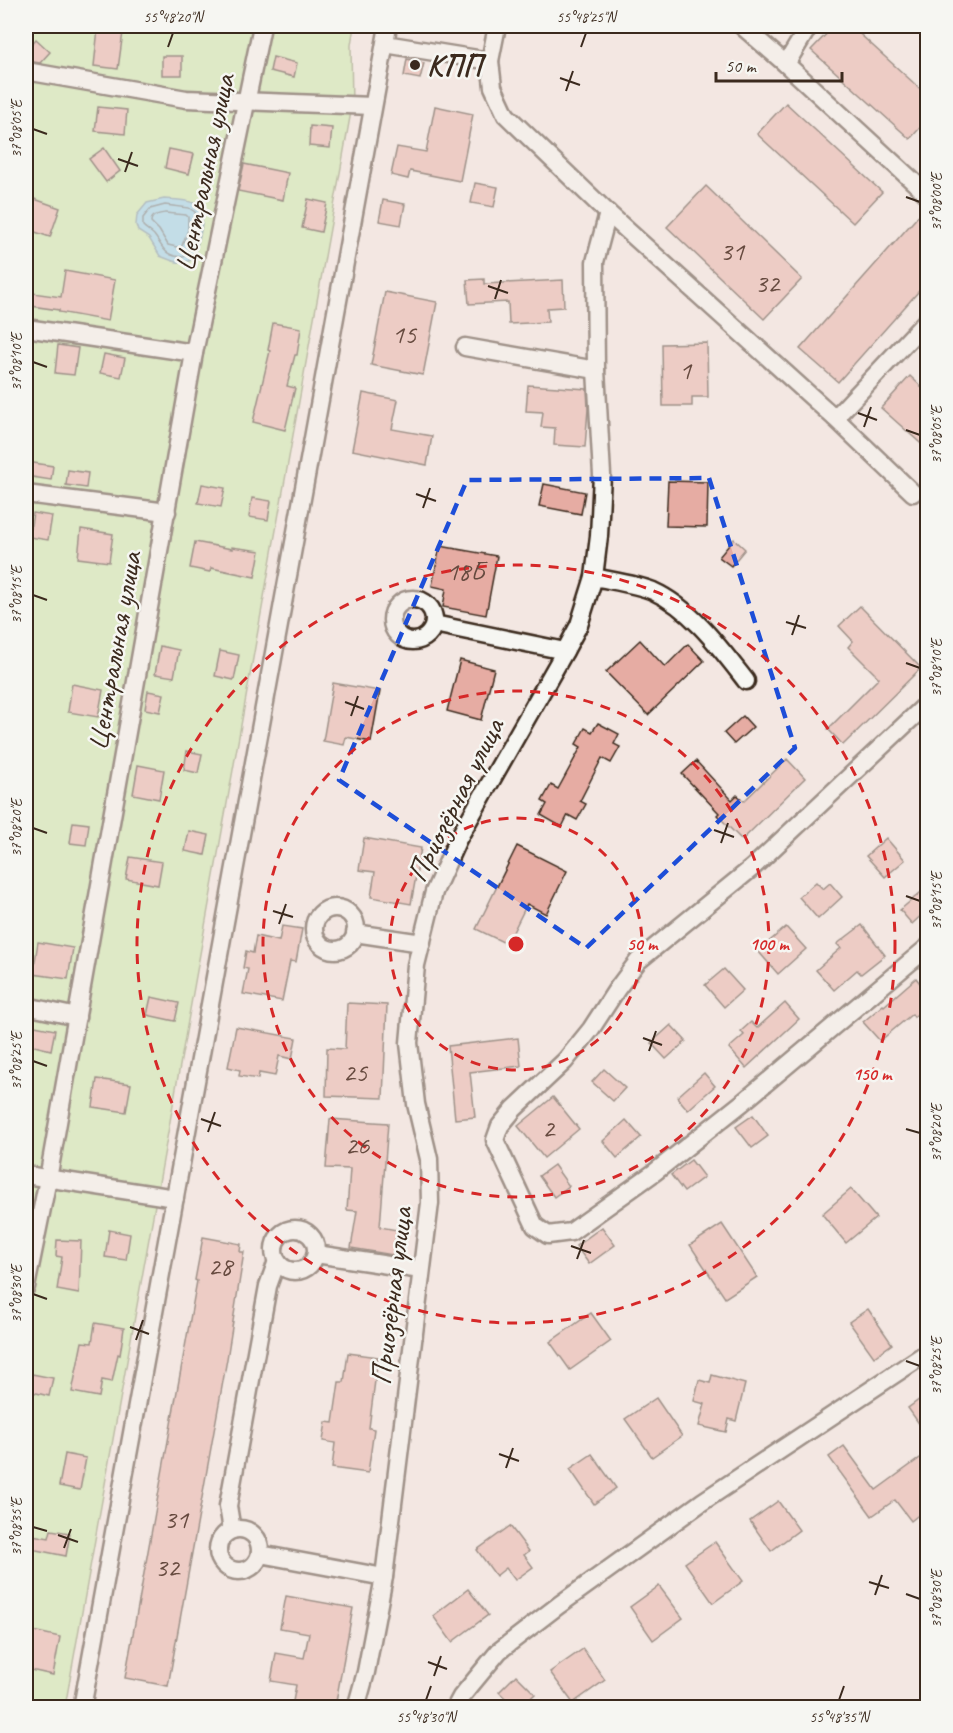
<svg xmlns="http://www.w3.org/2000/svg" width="953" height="1733" font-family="Caveat,sans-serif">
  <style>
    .green { fill: #c5eaa4; stroke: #808a61; stroke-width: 1.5 }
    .water { fill: #8bd1ed; stroke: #6b8e9a; stroke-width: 1.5 }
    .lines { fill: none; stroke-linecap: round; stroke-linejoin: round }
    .shore { stroke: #5b6d71; stroke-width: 1.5 }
    .building { fill: #e6aca3; stroke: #3b2a1e; stroke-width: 1.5 }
    .minor-casing { stroke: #3b2a1e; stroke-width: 21 }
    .minor { stroke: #f6f6f2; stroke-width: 16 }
    .marked { fill: none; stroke: #1d4ed8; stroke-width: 4.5; stroke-dasharray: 12 8; stroke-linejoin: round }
    .ticks { fill: none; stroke: #3b2a1e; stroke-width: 2 }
    .ring { fill: none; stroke: #d62828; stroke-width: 3; stroke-dasharray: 10 8 }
    .poi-dot { fill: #3b2a1e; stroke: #f6f6f2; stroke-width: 2 }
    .labels { text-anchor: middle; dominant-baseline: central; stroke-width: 5; stroke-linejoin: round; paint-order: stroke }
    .number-label { font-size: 27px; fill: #664a3f }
    .poi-label { font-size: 30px; font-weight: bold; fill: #3b2a1e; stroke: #f6f6f2; text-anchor: start }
    .street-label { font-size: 30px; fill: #3b2a1e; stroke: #f6f6f2 }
    .centre { fill: #d62828; stroke: #f6f6f2; stroke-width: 3 }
    .ring-label { font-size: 18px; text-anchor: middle; font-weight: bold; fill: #d62828; stroke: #f6f6f2; stroke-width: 5; stroke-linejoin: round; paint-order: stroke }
    .neatline { fill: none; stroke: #3b2a1e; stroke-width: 2 }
    .ticks-label { font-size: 15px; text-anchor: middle; fill: #3b2a1e }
  </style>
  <rect width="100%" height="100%" fill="#f3e7e2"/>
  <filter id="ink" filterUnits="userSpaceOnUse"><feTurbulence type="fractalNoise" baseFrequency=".0167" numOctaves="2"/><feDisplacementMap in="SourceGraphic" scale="12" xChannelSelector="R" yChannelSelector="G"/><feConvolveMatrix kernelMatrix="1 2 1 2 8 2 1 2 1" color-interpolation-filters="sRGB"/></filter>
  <g filter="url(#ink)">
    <path class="green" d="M26,26H354L351,45L352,106L65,1707L26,1708Z"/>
    <path class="water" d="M164,199C173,200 190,199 197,205C209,215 197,248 191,260C180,266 171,260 160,256L149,238L138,231L136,225L137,215L147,203Z"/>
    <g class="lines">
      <g class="shore">
        <path d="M165,205L189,208L195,212C197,226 195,246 184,257C164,257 164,248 154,235C151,232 146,229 143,226V218L150,209Z"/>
        <path d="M165,213L186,215L188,217V230L181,248L168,245L159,230L151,222C151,215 159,214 165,213Z"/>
      </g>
    </g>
    <g class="building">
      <path d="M834,26H851L927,95V120L910,139L811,50Z"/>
      <path d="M98,29L123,32L118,69L94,66Z"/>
      <path d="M36,39L50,52L40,63L28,61L26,58V50Z"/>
      <rect x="162" y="56" width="20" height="19"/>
      <path d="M273,57L297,63L294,77L270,71Z"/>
      <path d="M407,59L424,63L420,79L404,76Z"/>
      <path d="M786,103L882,192L853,223L757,134Z"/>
      <path d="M435,106L473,114L460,181L410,171L408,179L391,175L397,147L426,152Z"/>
      <path d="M98,107L127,110L125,134L95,131Z"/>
      <path d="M310,126L332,128L330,148L309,146Z"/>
      <path d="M104,148L120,171L106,182L89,159Z"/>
      <path d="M169,149L194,154L189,174L165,168Z"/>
      <path d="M244,164L288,173L283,200L238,191Z"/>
      <path d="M475,183L498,187L494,207L471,203Z"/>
      <path d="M706,186L802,279L764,319L667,227Z"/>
      <path d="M26,196L60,208L50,237L26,229Z"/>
      <path d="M308,199L327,203L321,232L302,228Z"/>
      <path d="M383,200L405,204L401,225L379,221Z"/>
      <path d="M927,206V282L838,382L800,349Z"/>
      <path d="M65,271L115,280L108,321L59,312V310L31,306L33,293L61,297Z"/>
      <path d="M484,279V284L563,280L564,307L547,308L548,322L509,324L508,302L469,304L467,280Z"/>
      <path d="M385,292L437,302L423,375L371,365Z"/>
      <path d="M273,323L301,328L297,355H295L287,386L295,388L285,430L253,422L270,351L268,350Z"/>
      <path d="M707,343L708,397H692V406H663L662,344Z"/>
      <path d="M58,345L78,348L74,375L55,373Z"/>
      <path d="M104,354L125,358L121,377L100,373Z"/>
      <path d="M910,376L927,392V449L881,408Z"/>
      <path d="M528,385L587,389L588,409L585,447L554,445L555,428L541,427L543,412L526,411Z"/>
      <path d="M363,393L398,400L392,429L432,436L427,465L352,450Z"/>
      <path d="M27,462L53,466L51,480L26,476Z"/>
      <path d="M68,470L88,473L86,488L66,485Z"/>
      <path d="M668,481L708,482L707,527L666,526Z"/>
      <path d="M202,484L225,488L221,507L198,503Z"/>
      <path d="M544,484L585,492L581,514L539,506Z"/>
      <path d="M252,498L271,501L268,520L249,517Z"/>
      <path d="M33,513L52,516L48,540L29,537Z"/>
      <path d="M81,529L113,534L109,562L78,558Z"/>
      <path d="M734,539L745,549L731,566L719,557Z"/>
      <path d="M195,542L232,549V547L260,551L255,577L211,568L210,572L190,568Z"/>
      <path d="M440,546L497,556L486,615L443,607L446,589L432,586Z"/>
      <path d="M860,606L921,668L843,745L828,729L879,678L848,647L853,641L839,626Z"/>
      <path d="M640,640L665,667L688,644L704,661L648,715L606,672Z"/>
      <path d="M160,646L179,650L174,677L155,674Z"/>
      <path d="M220,651L239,655L234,680L215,676Z"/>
      <path d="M460,660L494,669L481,720L447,711Z"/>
      <path d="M333,683L380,691L371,742L346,737L344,745L323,741Z"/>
      <path d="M72,684L103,690L98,717L68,712Z"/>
      <path d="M148,691L164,694L160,712L145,709Z"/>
      <path d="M743,716L753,727L734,744L724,733Z"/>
      <path d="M598,723L619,734L614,744L620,747L611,763L602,758L580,801L586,804L577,820L568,815L562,827L541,815L547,804L542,801L551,785L558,789L581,747L576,744L585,728L592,732Z"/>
      <path d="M187,751L202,754L198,773L184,770Z"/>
      <path d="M787,759L805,778L742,840L717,815L719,813L682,774L696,761L732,800L737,795L744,801Z"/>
      <path d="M138,765L164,770L159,799L133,794Z"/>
      <path d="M73,822L89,824L86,845L70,843Z"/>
      <path d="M189,831L209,835L205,855L185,851Z"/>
      <path d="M364,838L421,848L411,904L371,897L375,872L359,870Z"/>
      <path d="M886,838L905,860L885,877L866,856Z"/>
      <path d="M517,846L567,871L546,914L527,904L507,944L476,929Z"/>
      <path d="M130,857L162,862L158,885L126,879Z"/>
      <path d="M816,882L823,889L830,883L842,897L818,919L799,897Z"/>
      <path d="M927,887V910L912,924L900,910Z"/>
      <path d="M862,925L885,955L861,974L857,970L834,990L816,970L841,948L837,944Z"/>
      <path d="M282,926L302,929L296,962L290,961L282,1001L243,994L248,969L243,968L246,951L253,953L256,936L279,941Z"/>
      <path d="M786,927L806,949L778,974L758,951Z"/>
      <path d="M38,942L73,948L68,979L33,974Z"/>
      <path d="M724,969L743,990L724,1007L705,985Z"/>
      <path d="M916,978L927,992V1005L914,1017L912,1014L880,1041L863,1022L883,1005L884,1006Z"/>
      <path d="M151,997L179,1003L175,1021L147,1015Z"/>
      <path d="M347,1003L387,1005L383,1098L326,1096L327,1048L345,1049Z"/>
      <path d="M785,1003L799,1019L746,1068L729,1048L744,1035L741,1031L751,1022L757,1028Z"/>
      <path d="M30,1025L55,1030L51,1050L26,1044Z"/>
      <path d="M671,1025L686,1041L666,1059L651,1043Z"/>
      <path d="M236,1027L296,1038L292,1059L279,1056L275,1076L259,1073L258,1079L239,1076L240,1070L228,1067Z"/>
      <path d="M518,1038L521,1066L470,1072L475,1117L455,1119L448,1046Z"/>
      <path d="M604,1069L625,1088L613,1101L592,1082Z"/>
      <path d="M704,1073L715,1086L688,1110L677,1097Z"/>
      <path d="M97,1079L131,1084L126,1112L93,1107Z"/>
      <path d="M553,1097L579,1129L544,1158L518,1126Z"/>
      <path d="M753,1115L768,1136L752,1148L736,1127Z"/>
      <path d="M330,1119L388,1123L380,1227L397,1230L393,1255L351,1248L357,1211L347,1210L350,1169L326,1168Z"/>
      <path d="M626,1120L641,1137L617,1158L603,1141Z"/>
      <path d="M691,1160L704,1177L684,1192L671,1175Z"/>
      <path d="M554,1165L569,1186L554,1197L539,1176Z"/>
      <path d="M851,1189L876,1218L846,1243L822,1214Z"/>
      <path d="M722,1224L757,1277L725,1298L690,1245Z"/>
      <path d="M602,1227L615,1245L589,1264L576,1246Z"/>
      <path d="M109,1230L130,1234L126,1260L105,1257Z"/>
      <path d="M203,1237L241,1244L240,1252H244L227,1359L168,1686L125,1678L197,1281L195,1280Z"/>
      <path d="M57,1240L81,1241L79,1294L57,1290L62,1257L56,1256Z"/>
      <path d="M868,1309L892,1344L874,1357L849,1322Z"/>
      <path d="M591,1313L611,1341L570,1370L550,1342Z"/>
      <path d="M95,1323L124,1328L120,1355L118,1354L112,1382L102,1380L99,1397L72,1392L82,1342L92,1343Z"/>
      <path d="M348,1353L378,1357L369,1428L374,1429L368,1473L332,1468L335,1443L323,1441L326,1422L333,1423L339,1382H344Z"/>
      <path d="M32,1374L53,1378L49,1396L28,1391Z"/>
      <path d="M712,1375L745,1384L736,1421L729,1419L726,1432L699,1426L705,1404L694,1401L699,1380L710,1383Z"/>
      <path d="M927,1394V1435L908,1408Z"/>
      <path d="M656,1398L682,1436L652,1457L625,1419Z"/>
      <path d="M844,1446L876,1490L927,1453V1508L911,1521L895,1500L872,1516L829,1457Z"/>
      <path d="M65,1454L86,1458L80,1490L59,1486Z"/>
      <path d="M592,1454L616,1488L594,1504L570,1469Z"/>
      <path d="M778,1501L799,1530L771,1551L750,1521Z"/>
      <path d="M510,1526L529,1551L524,1555L533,1567L515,1580L506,1568L496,1576L477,1550Z"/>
      <path d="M51,1530L70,1533L66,1556L26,1548V1534L49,1538Z"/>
      <path d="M715,1542L743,1581L713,1603L685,1563Z"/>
      <path d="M659,1586L683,1618L653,1640L630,1607Z"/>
      <path d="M468,1589L488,1615L452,1642L433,1616Z"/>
      <path d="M286,1596L353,1608L335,1707H292L296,1685L271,1681L276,1653L304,1658L309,1633L280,1628Z"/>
      <path d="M33,1631L60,1637L53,1675L26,1669Z"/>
      <path d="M583,1649L605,1680L573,1703L550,1672Z"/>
      <path d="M516,1675L535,1694L521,1707H514L499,1692Z"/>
    </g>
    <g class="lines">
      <g class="minor-casing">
        <g id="minor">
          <path d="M742,26L786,64L928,195"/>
          <path d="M385,44L490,61L493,87L506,115L608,213L835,418L913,493"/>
          <path d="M490,61L497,26"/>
          <path d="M786,64L809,26"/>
          <path d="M26,71L186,99L373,106"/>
          <path d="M26,328L194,353"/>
          <path d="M465,347L596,370"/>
          <path d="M835,418L928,319"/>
          <path d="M26,494L167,512"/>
          <path d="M594,577C612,581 636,584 653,591C691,608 721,649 746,681"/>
          <circle cx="413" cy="620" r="21"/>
          <path d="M434,624L565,651"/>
          <path d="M928,703L752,868L638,961L617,989L591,1029L565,1061L514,1109L500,1126L495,1140L535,1226L548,1235L571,1232L655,1172L742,1103L928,947"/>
          <circle cx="335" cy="929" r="21"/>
          <path d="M355,933L422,943"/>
          <path d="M26,1006L77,1017"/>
          <path d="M26,1175L175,1198"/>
          <circle cx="295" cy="1250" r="21"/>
          <path d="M316,1254L421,1270"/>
          <path d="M26,1287L48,1179L194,353L262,26"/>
          <circle cx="239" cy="1550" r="21"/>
          <path d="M232,1530L228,1506L268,1286L277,1261"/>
          <path d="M260,1554L384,1577"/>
          <path d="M82,1708L388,26"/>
          <path d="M356,1708L366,1672L384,1577L430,1203L429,1159L416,1104L409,1043L416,965L434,892L458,839L565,651L579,625L594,577L599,536L602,475L596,370L595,262L608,213"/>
          <path d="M455,1708L461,1697L499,1651L559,1605L702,1502L928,1352"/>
        </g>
      </g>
      <use href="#minor" class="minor"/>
    </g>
  </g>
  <path d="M0 0H953V1733H0ZM709,478L795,748L586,948L339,780L467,480Z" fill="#f3e7e2" fill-opacity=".55" fill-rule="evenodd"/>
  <path class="marked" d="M709,478L795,748L586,948L339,780L467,480Z"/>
  <path class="ticks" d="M168,47L173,33M581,47L586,33M560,78L580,85M566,91L573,71M33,129L47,134M118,159L138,166M125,172L132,152M906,197L920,202M488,286L508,293M495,299L501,280M33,362L47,367M858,413L877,420M864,427L871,407M906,430L920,435M416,494L436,501M423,508L430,488M33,595L47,600M786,622L806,628M792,635L799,615M906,663L920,668M345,702L364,709M351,716L358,696M33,828L47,833M714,830L734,837M721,843L728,823M906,896L920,901M273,911L293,917M279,924L286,904M643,1038L662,1045M649,1051L656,1031M33,1061L47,1066M201,1119L221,1126M906,1129L920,1133M208,1132L215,1112M571,1246L591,1253M577,1259L584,1240M33,1294L47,1299M130,1327L149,1334M136,1340L143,1320M906,1361L920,1366M499,1454L519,1461M506,1468L513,1448M33,1527L47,1531M58,1535L78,1542M64,1548L71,1529M869,1582L889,1588M906,1594L920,1599M875,1595L882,1575M428,1662L447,1669M434,1676L441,1656M426,1700L431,1686M839,1700L844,1686"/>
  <g class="ring">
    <circle cx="516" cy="944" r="126"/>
    <circle cx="516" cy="944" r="253"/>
    <circle cx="516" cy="944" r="379"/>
  </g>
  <circle class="poi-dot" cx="415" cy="65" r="6"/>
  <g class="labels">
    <g class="number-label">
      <text x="732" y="251">31</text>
      <text x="767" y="283">32</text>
      <text x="404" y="334">15</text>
      <text x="685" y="370">1</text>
      <text x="465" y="571">18Б</text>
      <text x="355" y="1072">25</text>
      <text x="548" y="1128">2</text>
      <text x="357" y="1145">26</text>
      <text x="220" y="1266">28</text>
      <text x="176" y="1519">31</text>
      <text x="167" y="1567">32</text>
    </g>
    <g class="poi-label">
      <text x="427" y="65">КПП</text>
    </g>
    <g class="street-label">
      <text transform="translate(204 173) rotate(-78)">Центральная улица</text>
      <text transform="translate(114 651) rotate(-80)">Центральная улица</text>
      <text transform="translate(455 800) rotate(-63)">Приозёрная улица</text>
      <text transform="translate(391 1296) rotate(-83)">Приозёрная улица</text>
    </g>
  </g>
  <circle cx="516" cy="944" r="9" class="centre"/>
  <g class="ring-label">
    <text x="642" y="950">50 m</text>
    <text x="769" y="950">100 m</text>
    <text x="872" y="1080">150 m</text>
  </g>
  <rect width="953" height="1733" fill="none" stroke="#f6f6f2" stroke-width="66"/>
  <path d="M716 72v9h126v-9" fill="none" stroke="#3b2a1e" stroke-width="3"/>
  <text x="725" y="72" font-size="18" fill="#3b2a1e" stroke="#f6f6f2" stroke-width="4.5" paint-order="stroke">50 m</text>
  <rect x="33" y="33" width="887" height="1667" class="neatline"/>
  <g class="ticks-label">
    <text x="173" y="22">55°48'20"N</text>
    <text x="586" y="22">55°48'25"N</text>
    <text transform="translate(16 129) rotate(-90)" y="5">37°08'05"E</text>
    <text transform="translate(936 202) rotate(-90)" y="5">37°08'00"E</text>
    <text transform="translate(16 362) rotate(-90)" y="5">37°08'10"E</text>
    <text transform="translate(936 435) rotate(-90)" y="5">37°08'05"E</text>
    <text transform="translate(16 595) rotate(-90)" y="5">37°08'15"E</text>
    <text transform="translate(936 668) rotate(-90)" y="5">37°08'10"E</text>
    <text transform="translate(16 828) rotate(-90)" y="5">37°08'20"E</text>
    <text transform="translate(936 901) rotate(-90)" y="5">37°08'15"E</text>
    <text transform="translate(16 1061) rotate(-90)" y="5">37°08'25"E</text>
    <text transform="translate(936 1133) rotate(-90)" y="5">37°08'20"E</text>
    <text transform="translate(16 1294) rotate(-90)" y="5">37°08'30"E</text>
    <text transform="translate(936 1366) rotate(-90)" y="5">37°08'25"E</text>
    <text transform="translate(16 1527) rotate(-90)" y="5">37°08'35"E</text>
    <text transform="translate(936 1599) rotate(-90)" y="5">37°08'30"E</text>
    <text x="426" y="1722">55°48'30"N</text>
    <text x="839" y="1722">55°48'35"N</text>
  </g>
</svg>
